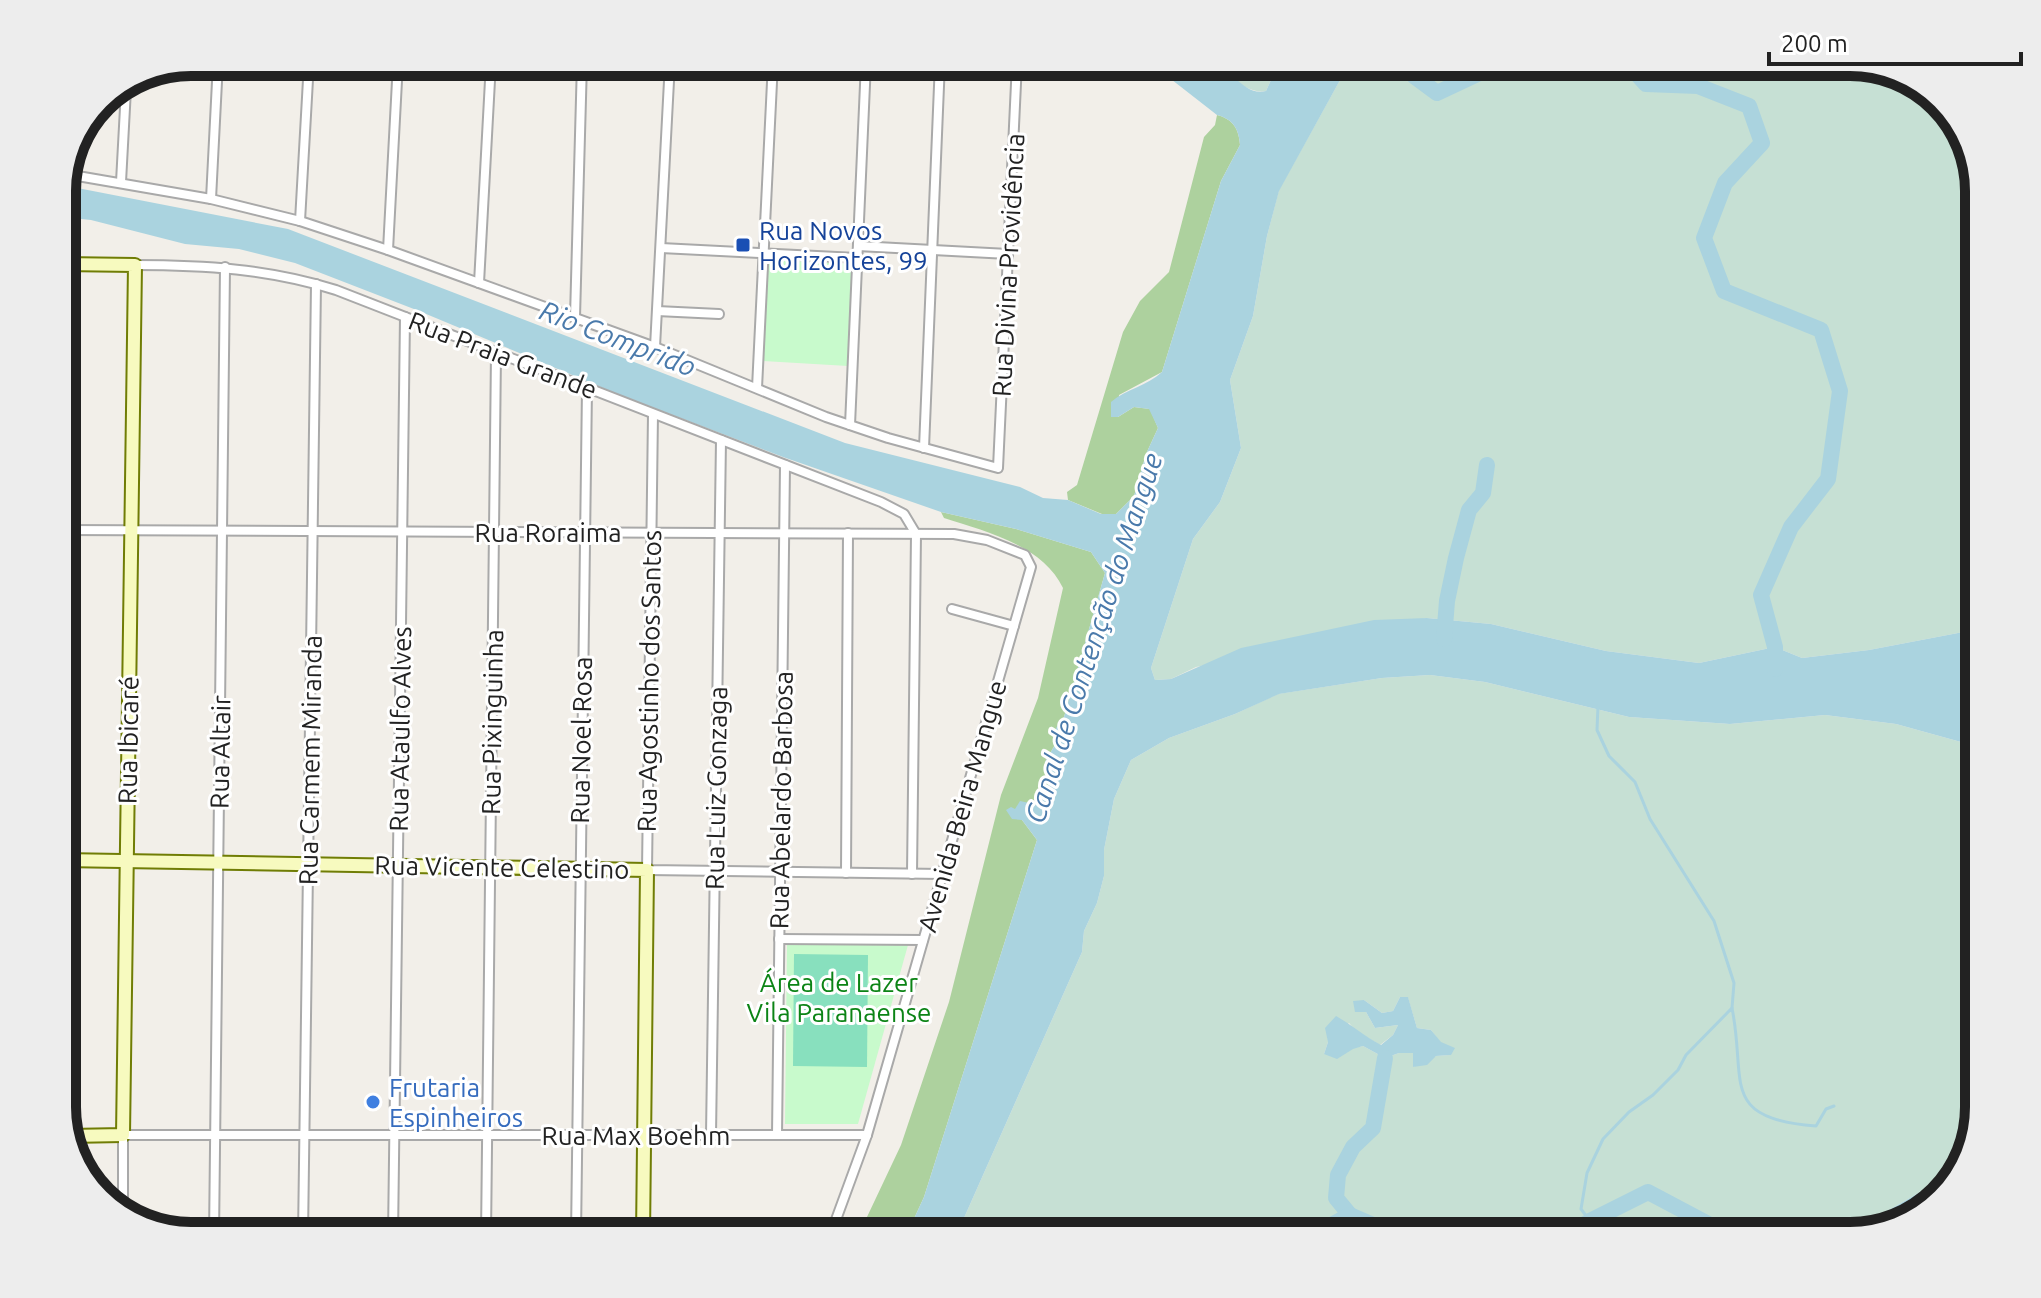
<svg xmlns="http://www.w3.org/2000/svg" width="2041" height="1298" font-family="Ubuntu,sans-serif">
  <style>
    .forest { fill: #add19e }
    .wetland { fill: #c6e0d4; fill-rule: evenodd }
    .park { fill: #c8facc }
    .pitch { fill: #88e0be }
    .water { fill: #aad3df }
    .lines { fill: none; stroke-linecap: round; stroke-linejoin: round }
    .stream { stroke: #aad3df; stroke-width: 3 }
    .river { stroke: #aad3df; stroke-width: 16 }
    .street-casing { stroke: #a9a9a9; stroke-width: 12 }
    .secondary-casing { stroke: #707d05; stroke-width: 16 }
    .street { stroke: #fff; stroke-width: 8 }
    .secondary { stroke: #f7fabf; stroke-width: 12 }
    .transit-dot { fill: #1a4fb4; stroke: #fff; stroke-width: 3 }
    .shop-dot { fill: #3f7fe0; stroke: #fff; stroke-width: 3 }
    .labels { text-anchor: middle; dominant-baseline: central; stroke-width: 6; stroke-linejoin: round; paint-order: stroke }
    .transit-label { font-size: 26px; fill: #164399; stroke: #fff; text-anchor: start }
    .street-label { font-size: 26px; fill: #222; stroke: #fff }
    .park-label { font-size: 26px; fill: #0c8416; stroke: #fff }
    .shop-label { font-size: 26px; fill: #366cbe; stroke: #fff; text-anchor: start }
    .water-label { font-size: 28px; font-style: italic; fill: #4a7aab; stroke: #fff }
    .rim { fill: none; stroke: #222; stroke-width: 10 }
  </style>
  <rect width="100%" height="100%" fill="#f2efe9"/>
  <g class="forest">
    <path d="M1217,115C1233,119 1239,129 1240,145L1221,181L1162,372L1119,395L1118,417L1134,407L1150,409L1158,428L1146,454L1134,496L1116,514H1102L1068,500L1067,492L1077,485L1123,332L1140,301L1169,272L1204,137L1215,125Z"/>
    <path d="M941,512L1016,529L1091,552L1105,573L1064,717L1057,728L1056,743L1045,762L1050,784L1022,820L1037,840L924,1197L906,1236H858L901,1145L949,1002L1001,795L1038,698L1063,588C1043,545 984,531 944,518Z"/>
  </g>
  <g class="wetland">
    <path d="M1213,62H1290L1271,80L1266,91C1247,95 1227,73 1213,62Z"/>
    <path d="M1350,62H1850L1921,83L1962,126L1979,183V629L1869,650L1802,658L1775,647L1699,663L1606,651L1491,624L1427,618L1196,667L1171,679L1155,680L1151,668L1193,539L1220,502L1241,448L1230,380L1253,316L1267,236L1279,190Z"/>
    <path d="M1430,675L1485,682L1629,717L1730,724L1825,715L1896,724L1979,747V1108L1960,1169L1844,1236H1740L1717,1229L1720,1236H956L1082,952L1084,931L1097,903L1104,876V850L1114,799L1131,760L1169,738L1235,714L1278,694L1382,678ZM1400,997L1408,998L1417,1028L1431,1030L1450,1055L1436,1056L1413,1067L1414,1053H1399L1385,1058L1363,1046L1324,1054L1328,1042L1349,1023L1356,1031L1380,1045L1393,1035L1398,1025L1375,1028L1366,1012L1364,1000L1382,1013L1393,1011Z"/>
  </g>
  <g class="park">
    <path d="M767,260L852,264L848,366L763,361Z"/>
    <path d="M787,945H908L858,1124H785Z"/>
  </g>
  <path class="pitch" d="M794,954L868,955L867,1067L793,1066Z"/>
  <g class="water">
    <path d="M1149,62C1164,62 1199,58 1212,62C1231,67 1244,97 1266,91L1271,80L1290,62H1350L1279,191L1267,236L1253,316L1230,380L1241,448L1220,502L1193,539L1151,668L1155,680L1171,679L1241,648L1374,620L1427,618L1491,624L1606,651L1699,663L1775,647L1802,658L1869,650L1979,629V747L1896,724L1825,715L1730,724L1629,717L1485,682L1430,675L1382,678L1279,694L1235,714L1169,738L1131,760L1114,799L1104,850V876L1097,903L1084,931L1082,952L956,1236H906L924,1197L1037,840L1022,820L1012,819L1006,810L1011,807L1015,809L1020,801L1034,804L1049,784L1045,762L1056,743V728L1064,717L1105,573L1091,552L1016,529L941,512L783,457L620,395L419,311L295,263L239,249L185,244L91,220L62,217V185L288,229L845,443L1020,487L1043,498L1068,500L1101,514H1116L1134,496L1146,454L1158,428L1149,409L1134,407L1118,417H1111V402C1126,389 1147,386 1162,372L1221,181L1240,145C1239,129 1233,119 1217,115Z"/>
    <path d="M1400,997H1408L1417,1028L1431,1030L1441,1042L1455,1048L1451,1055L1436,1056L1427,1065L1413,1067V1053H1399L1385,1058L1363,1046L1353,1049L1337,1059L1324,1054L1328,1042L1325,1028L1336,1016C1352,1025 1364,1036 1381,1045L1393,1035L1398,1025L1375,1028L1366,1012H1355L1353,1001L1364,1000L1382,1013L1393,1011Z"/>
    <path d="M1960,1169L1958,1178L1914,1219L1844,1236Z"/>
  </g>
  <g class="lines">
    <g class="stream">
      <path d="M1598,706L1597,730L1609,756L1635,782L1650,819L1714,921L1734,983L1732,1008"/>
      <path d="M1590,1221L1581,1209L1587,1173L1603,1139L1629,1112L1653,1095L1678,1070L1686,1055L1732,1008C1747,1082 1718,1118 1816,1126L1826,1109L1834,1106"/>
    </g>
    <g class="river">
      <path d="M1411,62L1414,76L1437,93L1503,62"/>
      <path d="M1626,62L1646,84L1698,86L1749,106L1762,143L1725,183L1704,238L1724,291L1821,330L1840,391L1828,479L1791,527L1761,595L1775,647V669"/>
      <path d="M1444,639L1447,601L1456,558L1469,510L1483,493L1487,465"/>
      <path d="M1350,1215L1336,1198L1338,1175L1353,1147L1373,1128L1385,1058"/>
      <path d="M1311,1236L1350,1215L1399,1236"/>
      <path d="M1566,1236L1590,1221L1648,1192L1731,1236"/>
    </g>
    <g class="street-casing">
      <g id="street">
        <path d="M66,174L211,199L300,221L388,250L655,347L826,417L888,438L998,468L1017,62"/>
        <path d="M121,182L126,89"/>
        <path d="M211,199L218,62"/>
        <path d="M300,221L309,62"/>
        <path d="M858,246L1008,254"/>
        <path d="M661,248L857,258"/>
        <path d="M388,250L398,62"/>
        <path d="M135,265C204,265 270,269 336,290L881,502L904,514L916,534L912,874"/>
        <path d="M479,283L491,62"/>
        <path d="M657,311L719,314"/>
        <path d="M575,317L582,62"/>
        <path d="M655,347L670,62"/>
        <path d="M757,388L773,62"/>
        <path d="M653,414L647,870L942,874"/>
        <path d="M850,425L866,62"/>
        <path d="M924,448L940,62"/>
        <path d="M62,530L954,534L987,540L1025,555L1031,567L867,1135L830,1236"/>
        <path d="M952,609L1014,626"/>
        <path d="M846,873L848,533"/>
        <path d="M779,939L923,940"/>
        <path d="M711,1135L721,440"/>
        <path d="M777,1135L785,465"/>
        <path d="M123,1216V1135H867"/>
        <path d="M214,1236L225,267"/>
        <path d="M303,1236L316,284"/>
        <path d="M393,1236L405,317"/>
        <path d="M486,1236L496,353"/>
        <path d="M576,1236L587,388"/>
      </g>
    </g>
    <g class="secondary-casing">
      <g id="secondary">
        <path d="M62,264L135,265L123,1135L69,1136"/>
        <path d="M62,860L647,870L643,1236"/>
      </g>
    </g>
    <use href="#street" class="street"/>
    <use href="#secondary" class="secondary"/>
  </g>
  <rect class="transit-dot" x="735" y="237" width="16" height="16" rx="4"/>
  <circle class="shop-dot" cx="373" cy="1102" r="8"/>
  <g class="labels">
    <g class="transit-label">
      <text x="759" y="230">Rua Novos<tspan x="759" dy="30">Horizontes, 99</tspan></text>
    </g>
    <g class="street-label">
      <text transform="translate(1008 265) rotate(-87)">Rua Divina Providência</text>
      <text transform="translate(503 355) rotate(21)">Rua Praia Grande</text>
      <text x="548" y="532">Rua Roraima</text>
      <text transform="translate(649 681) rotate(-89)">Rua Agostinho dos Santos</text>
      <text transform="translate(492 722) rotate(-89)">Rua Pixinguinha</text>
      <text transform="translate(400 729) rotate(-89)">Rua Ataulfo Alves</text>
      <text transform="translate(128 740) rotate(-89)">Rua Ibicaré</text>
      <text transform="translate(581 740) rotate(-89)">Rua Noel Rosa</text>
      <text transform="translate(220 752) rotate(-89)">Rua Altair</text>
      <text transform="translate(310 760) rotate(-89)">Rua Carmem Miranda</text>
      <text transform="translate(716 788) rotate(-89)">Rua Luiz Gonzaga</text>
      <text transform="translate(781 800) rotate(-89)">Rua Abelardo Barbosa</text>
      <text transform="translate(962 806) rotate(-74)">Avenida Beira Mangue</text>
      <text transform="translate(502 867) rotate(1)">Rua Vicente Celestino</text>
      <text x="636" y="1135">Rua Max Boehm</text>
    </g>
    <g class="park-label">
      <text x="839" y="982">Área de Lazer<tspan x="839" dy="30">Vila Paranaense</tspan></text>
    </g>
    <g class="shop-label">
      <text x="389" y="1087">Frutaria<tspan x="389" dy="30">Espinheiros</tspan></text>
    </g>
    <g class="water-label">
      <text transform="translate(618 338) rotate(21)">Rio Comprido</text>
      <text transform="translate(1093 638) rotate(-72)">Canal de Contenção do Mangue</text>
    </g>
  </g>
  <path d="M0 0H2041V1298H0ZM191 76H1850A115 115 0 0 1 1965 191V1107A115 115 0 0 1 1850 1222H191A115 115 0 0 1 76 1107V191A115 115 0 0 1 191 76Z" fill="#ededed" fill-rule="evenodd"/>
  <path class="rim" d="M191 76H1850A115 115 0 0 1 1965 191V1107A115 115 0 0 1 1850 1222H191A115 115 0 0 1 76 1107V191A115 115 0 0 1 191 76Z"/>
  <path d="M1769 52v12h252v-12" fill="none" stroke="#222222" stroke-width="4"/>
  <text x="1781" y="52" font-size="24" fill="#222222" stroke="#ffffff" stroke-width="6" paint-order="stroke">200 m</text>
</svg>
